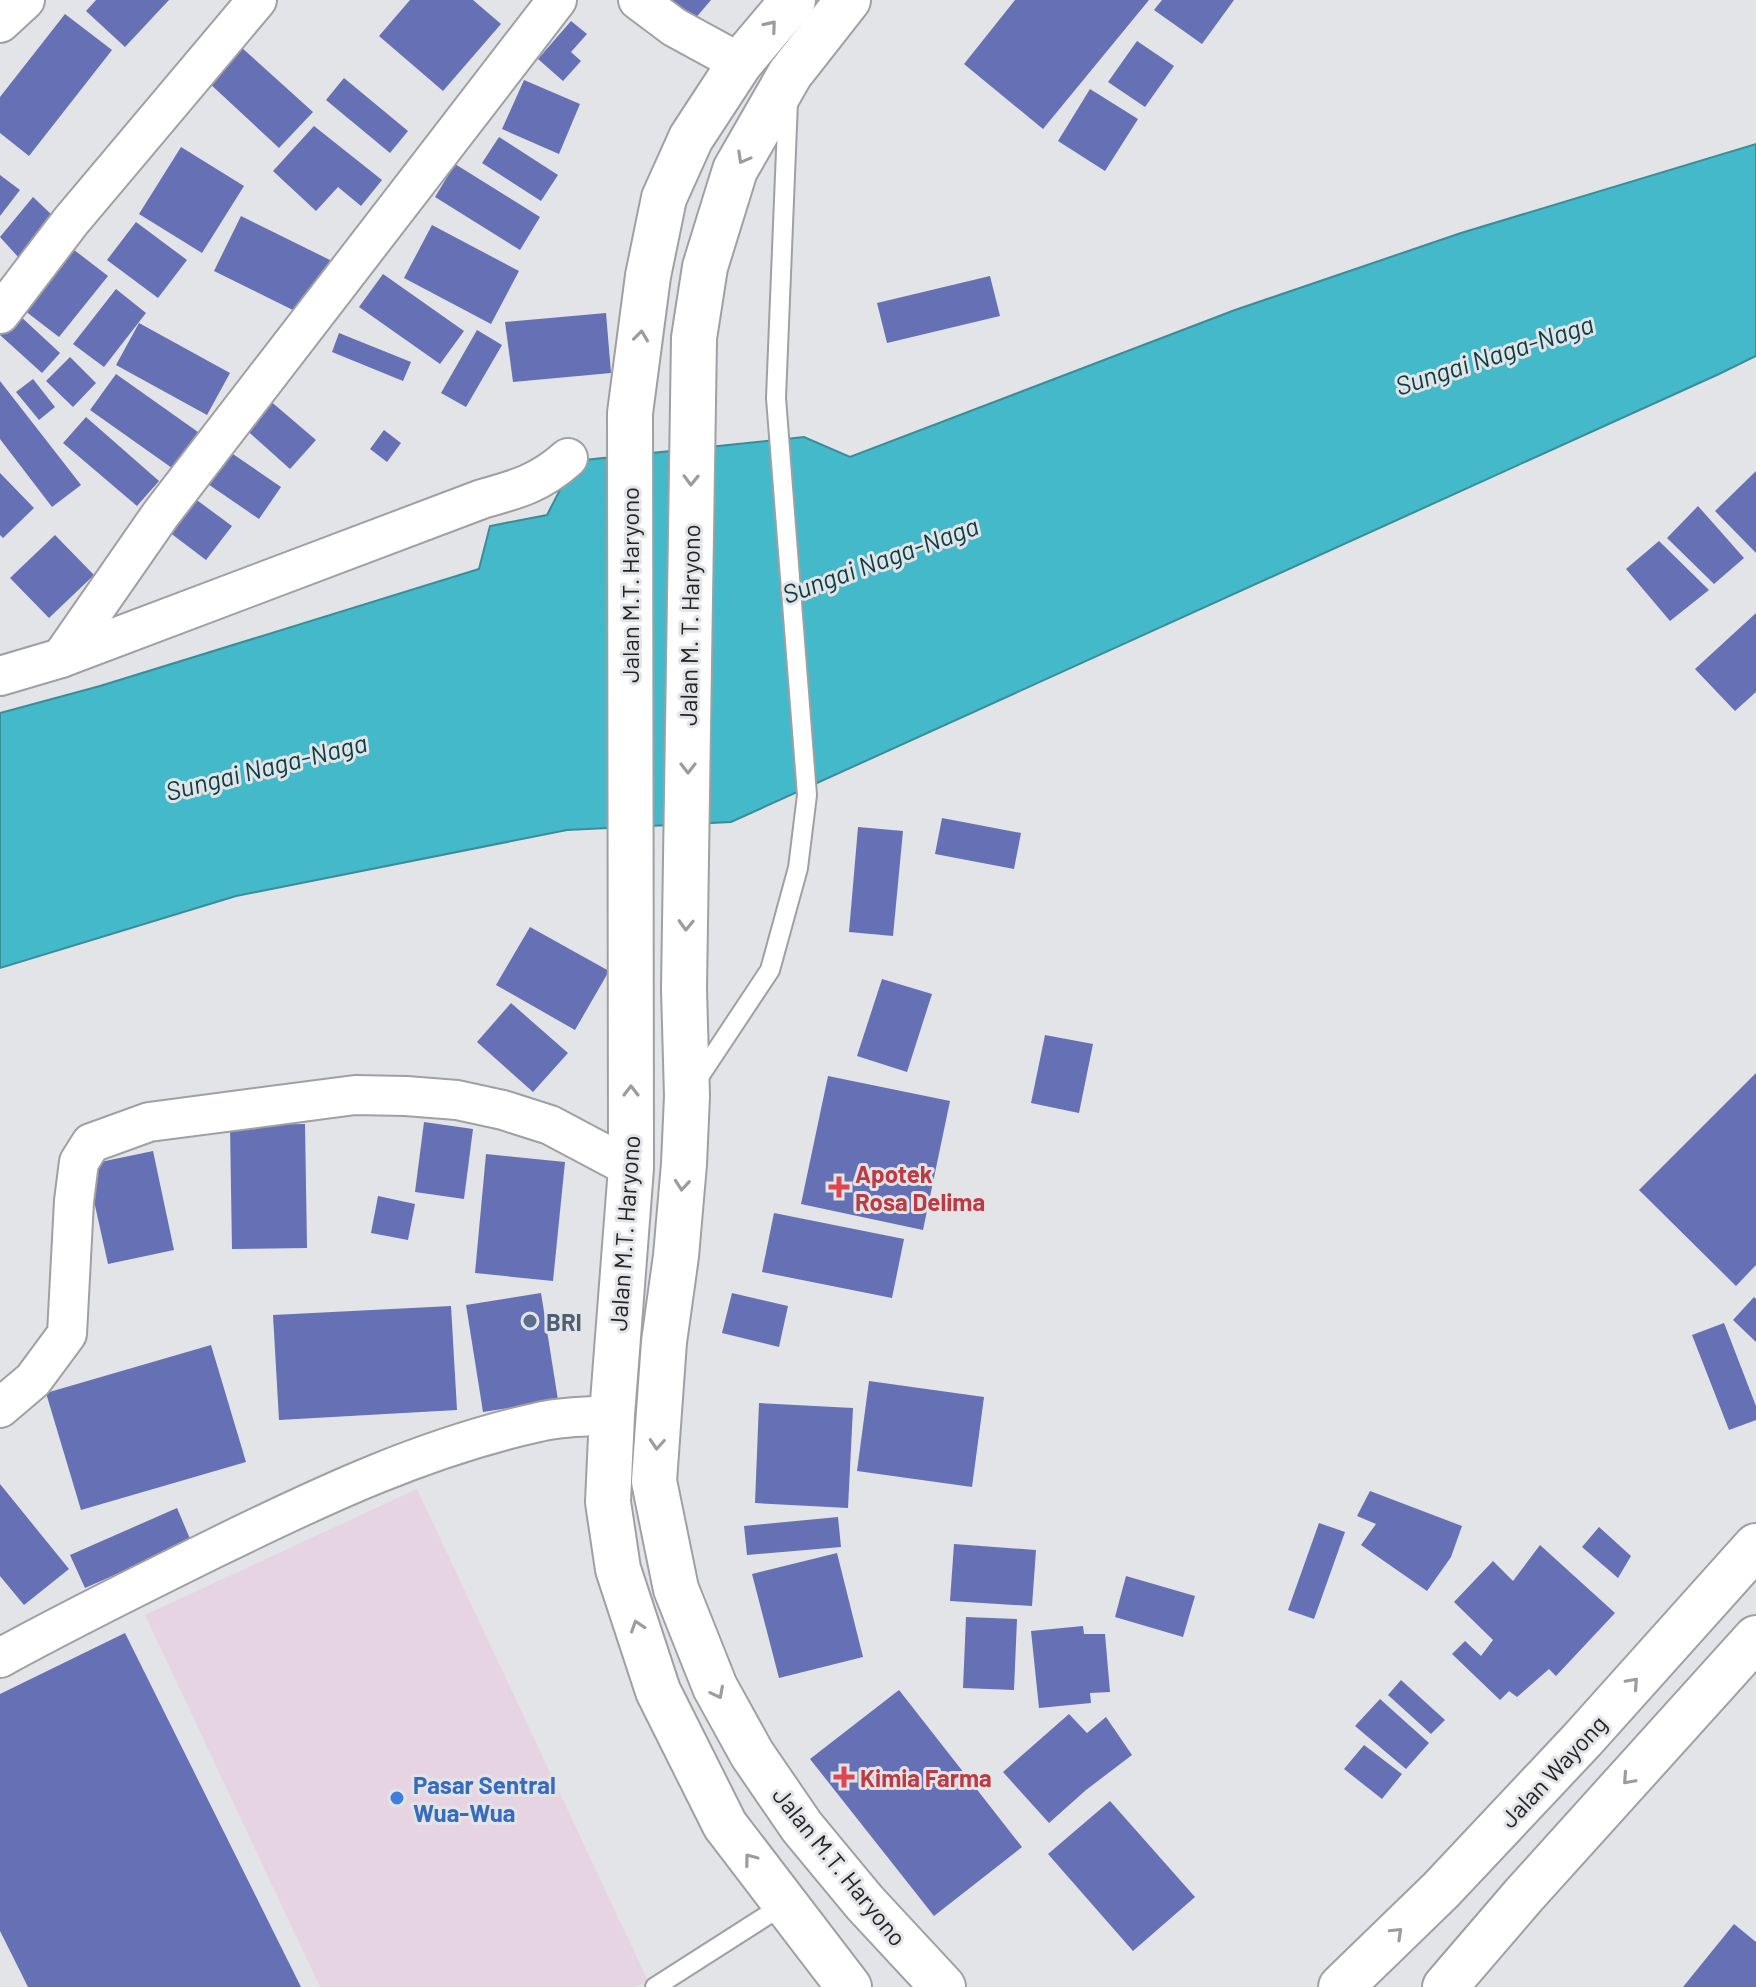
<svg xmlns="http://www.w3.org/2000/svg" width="1756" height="1987" font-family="Barlow,sans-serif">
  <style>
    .commercial { fill: #e7d4e3 }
    .water { fill: #44b9ca; stroke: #3a8c98; stroke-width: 2 }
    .building { fill: #6571b4 }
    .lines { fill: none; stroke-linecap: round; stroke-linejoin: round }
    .lane-casing { stroke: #9fa0a3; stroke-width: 22 }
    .street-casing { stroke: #9fa0a3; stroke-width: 42 }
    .secondary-casing { stroke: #9fa0a3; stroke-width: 48 }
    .highway-casing { stroke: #9fa0a3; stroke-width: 48 }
    .lane { stroke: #fff; stroke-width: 18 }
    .street { stroke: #fff; stroke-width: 38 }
    .secondary { stroke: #fff; stroke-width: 44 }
    .highway { stroke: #fff; stroke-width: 44 }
    .oneway { stroke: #9c9c9c }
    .health-dot { fill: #e0444e; stroke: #e3e4e7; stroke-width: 3 }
    .service-dot { fill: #5c6f8a; stroke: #e3e4e7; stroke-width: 3 }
    .shop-dot { fill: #3f7fe0; stroke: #e3e4e7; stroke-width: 3 }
    .labels { text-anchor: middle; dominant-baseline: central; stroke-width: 6; stroke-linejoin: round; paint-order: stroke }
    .street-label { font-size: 24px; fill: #232324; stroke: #e3e4e7 }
    .health-label { font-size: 24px; font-weight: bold; fill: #be3a42; stroke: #e3e4e7; text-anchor: start }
    .service-label { font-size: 24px; font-weight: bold; fill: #4e5e75; stroke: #e3e4e7; text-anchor: start }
    .shop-label { font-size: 24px; font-weight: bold; fill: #366cbe; stroke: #e3e4e7; text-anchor: start }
    .water-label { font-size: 26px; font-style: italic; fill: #073e45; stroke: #e3e4e7 }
  </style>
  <rect width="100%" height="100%" fill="#e3e4e7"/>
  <path class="commercial" d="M417,1489L648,1981L635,1987H320L145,1615Z"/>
  <path class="water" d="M1756,144V356L1719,374L731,822L567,830L236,896L0,968V713L100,686L479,569L490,526L547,515L575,461L804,437L850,457L1235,310L1461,233Z"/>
  <g class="building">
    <path d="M96,0H169L125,47L86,11Z"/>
    <path d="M410,0H473L501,24L443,91L379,36Z"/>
    <path d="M656,0H711L688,27Z"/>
    <path d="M1015,0H1149L1043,129L964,64Z"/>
    <path d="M1162,0H1234L1202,44L1154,10Z"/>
    <path d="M65,14L112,50L29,156L0,133V97Z"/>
    <path d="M571,21L587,34L571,52L581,61L563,81L538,59Z"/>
    <path d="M1137,41L1174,66L1145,107L1108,82Z"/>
    <path d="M241,47L313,112L279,148L208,82Z"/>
    <path d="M344,78L408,131L390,153L326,100Z"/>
    <path d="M524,80L580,104L559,154L502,129Z"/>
    <path d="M1090,89L1138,119L1105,171L1058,141Z"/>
    <path d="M314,126L382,180L361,206L338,187L316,211L273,171Z"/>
    <path d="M499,137L558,175L541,201L482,163Z"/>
    <path d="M181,147L244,186L202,253L139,214Z"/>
    <path d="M455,164L540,217L520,250L435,197Z"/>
    <path d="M0,175L20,190L0,216Z"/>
    <path d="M33,197L53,216L19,258L0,237Z"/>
    <path d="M241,216L330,260L303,315L214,271Z"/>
    <path d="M136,222L187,260L158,298L107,260Z"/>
    <path d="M432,225L519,271L491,324L404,278Z"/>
    <path d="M69,246L108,276L59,337L20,307Z"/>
    <path d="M383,274L464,331L440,364L359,307Z"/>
    <path d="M990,276L1000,316L887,343L877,303Z"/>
    <path d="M116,289L146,313L104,367L73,344Z"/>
    <path d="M606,313L611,373L513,382L505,322Z"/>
    <path d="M19,315L60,353L42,373L0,335Z"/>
    <path d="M139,323L230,373L207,415L116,365Z"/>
    <path d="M477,330L502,345L466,407L441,393Z"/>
    <path d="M339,333L411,362L403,381L332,352Z"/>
    <path d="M70,357L96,383L73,407L46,381Z"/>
    <path d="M116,374L198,432L172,468L90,410Z"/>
    <path d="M33,379L55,407L39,420L16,392Z"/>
    <path d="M0,381L81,485L52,507L0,439Z"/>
    <path d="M268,399L316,440L290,469L243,427Z"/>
    <path d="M86,417L159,481L137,506L63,443Z"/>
    <path d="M384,430L401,443L387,462L370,449Z"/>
    <path d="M227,450L281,487L259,519L205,482Z"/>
    <path d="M1756,471V553L1715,511Z"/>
    <path d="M0,473L34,508L3,538L0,535Z"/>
    <path d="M194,498L232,526L206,560L169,532Z"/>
    <path d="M1698,506L1744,558L1714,584L1667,538Z"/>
    <path d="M55,535L94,575L49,618L10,578Z"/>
    <path d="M1659,541L1709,590L1670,621L1626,569Z"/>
    <path d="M1756,613V692L1735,711L1695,669Z"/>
    <path d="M942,818L1021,833L1014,869L935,854Z"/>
    <path d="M858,827L903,831L893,936L849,932Z"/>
    <path d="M530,927L609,971L575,1030L496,985Z"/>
    <path d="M882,979L932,994L907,1072L857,1056Z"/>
    <path d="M511,1003L568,1053L533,1092L477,1042Z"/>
    <path d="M1045,1035L1093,1044L1079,1113L1031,1103Z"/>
    <path d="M1756,1073V1265L1736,1286L1639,1190Z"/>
    <path d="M828,1076L950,1101L923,1230L801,1204Z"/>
    <path d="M424,1122L473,1129L464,1199L415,1192Z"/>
    <path d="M305,1124L307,1248L232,1249L230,1125Z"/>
    <path d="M153,1151L174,1250L108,1264L86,1165Z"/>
    <path d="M486,1154L565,1162L553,1281L475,1273Z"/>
    <path d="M378,1196L415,1204L408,1240L371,1233Z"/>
    <path d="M774,1213L904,1239L892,1298L762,1272Z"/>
    <path d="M541,1293L558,1400L483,1412L466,1305Z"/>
    <path d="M732,1293L788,1306L779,1347L722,1333Z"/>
    <path d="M1754,1297L1756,1299V1342L1733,1320Z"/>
    <path d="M451,1306L457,1410L279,1420L273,1315Z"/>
    <path d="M1724,1323L1756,1406V1420L1729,1430L1692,1335Z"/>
    <path d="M211,1345L246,1462L81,1510L46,1393Z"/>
    <path d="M869,1381L984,1397L972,1487L857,1471Z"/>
    <path d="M759,1403L853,1408L848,1508L755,1503Z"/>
    <path d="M0,1484L69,1569L24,1605L0,1576Z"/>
    <path d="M1370,1491L1462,1526L1451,1557L1427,1591L1361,1545L1376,1524L1357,1516Z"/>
    <path d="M177,1508L191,1541L85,1588L70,1555Z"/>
    <path d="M838,1517L841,1547L747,1555L744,1526Z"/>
    <path d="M1319,1523L1345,1532L1314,1619L1288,1610Z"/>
    <path d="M1599,1527L1631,1556L1618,1578L1582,1547Z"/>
    <path d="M954,1544L1036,1550L1032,1606L950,1601Z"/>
    <path d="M1540,1545L1615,1613L1556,1676L1549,1669L1517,1697L1509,1691L1500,1700L1452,1654L1465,1641L1481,1656L1493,1640L1454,1602L1493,1561L1513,1581Z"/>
    <path d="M837,1553L863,1657L779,1678L752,1574Z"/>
    <path d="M1126,1576L1195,1596L1183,1637L1115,1617Z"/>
    <path d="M966,1617L1017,1619L1014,1690L963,1688Z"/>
    <path d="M1083,1626L1084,1634H1105L1110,1692L1090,1693L1091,1703L1039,1708L1031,1631Z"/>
    <path d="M125,1633L301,1987H28L0,1931V1694Z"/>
    <path d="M1401,1680L1445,1720L1431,1734L1388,1695Z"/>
    <path d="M899,1690L1022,1847L934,1916L810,1759Z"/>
    <path d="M1380,1699L1429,1743L1406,1769L1355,1726Z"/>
    <path d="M1069,1714L1087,1733L1106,1717L1132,1755L1086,1790L1049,1823L1003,1772Z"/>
    <path d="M1364,1745L1402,1774L1382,1799L1344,1769Z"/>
    <path d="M1110,1801L1195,1897L1133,1951L1048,1854Z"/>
    <path d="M1734,1924L1756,1942V1987H1683Z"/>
  </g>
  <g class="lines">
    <g class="lane-casing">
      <g id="lane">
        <path d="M695,1083L770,970L798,868L807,795L776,398L788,101"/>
        <path d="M655,1987L785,1904"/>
      </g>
    </g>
    <g class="street-casing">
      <g id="street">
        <path d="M638,0L674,27L740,63"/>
        <path d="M0,23L25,0"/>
        <path d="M0,314L71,221L257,0"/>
        <path d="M61,658L161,514L557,0"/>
        <path d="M0,676L61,658L482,499C518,489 540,483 568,458"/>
        <path d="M0,1408L33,1380L67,1334L74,1201L79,1162L91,1143L149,1122L355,1095L406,1096L457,1100L503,1110L550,1125L631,1168"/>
        <path d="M0,1658C71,1619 144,1583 217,1547C321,1496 425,1447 539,1422C562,1416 588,1417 612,1415"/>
      </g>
    </g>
    <g class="secondary-casing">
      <g id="secondary">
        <path d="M1341,1987L1441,1890L1583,1739L1756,1546"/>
        <path d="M1445,1987L1524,1895L1756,1638"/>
      </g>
    </g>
    <g class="highway-casing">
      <g id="highway">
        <path d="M793,0L740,63L691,138L664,198L648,276L630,413L631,1168L612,1415L608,1502L618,1569L658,1691L725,1825L849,1987"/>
        <path d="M848,0L790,74L735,170L705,267L694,338L684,989L687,1096L684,1164L676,1256L664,1342L654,1481L676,1589L715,1687L752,1754L802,1827L865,1903L943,1987"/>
      </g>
    </g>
    <use href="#lane" class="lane"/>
    <use href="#street" class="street"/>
    <use href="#secondary" class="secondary"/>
    <use href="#highway" class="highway"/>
  </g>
  <defs><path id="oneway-chevron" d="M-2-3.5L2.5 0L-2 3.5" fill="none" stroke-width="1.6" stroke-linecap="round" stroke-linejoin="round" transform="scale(2)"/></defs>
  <g class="oneway">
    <use href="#oneway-chevron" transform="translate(771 26) rotate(-50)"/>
    <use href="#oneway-chevron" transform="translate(743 158) rotate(119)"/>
    <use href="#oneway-chevron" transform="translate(641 336) rotate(-83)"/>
    <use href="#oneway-chevron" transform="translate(691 480) rotate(91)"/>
    <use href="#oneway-chevron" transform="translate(688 768) rotate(90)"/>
    <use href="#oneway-chevron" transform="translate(686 925) rotate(92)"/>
    <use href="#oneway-chevron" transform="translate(631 1091) rotate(-90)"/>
    <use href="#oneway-chevron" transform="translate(682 1185) rotate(95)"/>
    <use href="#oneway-chevron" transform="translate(657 1444) rotate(94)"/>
    <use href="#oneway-chevron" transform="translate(637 1626) rotate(-108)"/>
    <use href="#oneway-chevron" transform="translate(1633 1683) rotate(-48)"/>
    <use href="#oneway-chevron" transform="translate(718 1693) rotate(63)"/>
    <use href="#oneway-chevron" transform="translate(1628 1779) rotate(132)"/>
    <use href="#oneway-chevron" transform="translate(750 1859) rotate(-127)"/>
    <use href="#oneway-chevron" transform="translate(1397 1933) rotate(-44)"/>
  </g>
  <g class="health-dot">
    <path d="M835 1175h8v8h8v8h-8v8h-8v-8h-8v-8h8z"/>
    <path d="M840 1765h8v8h8v8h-8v8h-8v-8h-8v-8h8z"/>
  </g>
  <circle class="service-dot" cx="530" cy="1321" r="8"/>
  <circle class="shop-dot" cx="397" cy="1798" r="8"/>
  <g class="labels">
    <g class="street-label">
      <text transform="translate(629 585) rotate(-90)">Jalan M.T. Haryono</text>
      <text transform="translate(689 625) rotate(-89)">Jalan M. T. Haryono</text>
      <text transform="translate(624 1233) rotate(-86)">Jalan M.T. Haryono</text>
      <text transform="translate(1553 1771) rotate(-47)">Jalan Wayong</text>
      <text transform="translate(840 1866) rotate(51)">Jalan M.T. Haryono</text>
    </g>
    <g class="health-label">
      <text x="855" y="1173">Apotek<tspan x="855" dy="28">Rosa Delima</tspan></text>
      <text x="860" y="1777">Kimia Farma</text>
    </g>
    <g class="service-label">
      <text x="546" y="1321">BRI</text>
    </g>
    <g class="shop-label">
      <text x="413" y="1784">Pasar Sentral<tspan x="413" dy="28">Wua-Wua</tspan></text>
    </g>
    <g class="water-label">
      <text transform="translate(1494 354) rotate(-18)">Sungai Naga-Naga</text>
      <text transform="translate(880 559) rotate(-20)">Sungai Naga-Naga</text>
      <text transform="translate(266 766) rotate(-14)">Sungai Naga-Naga</text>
    </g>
  </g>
</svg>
